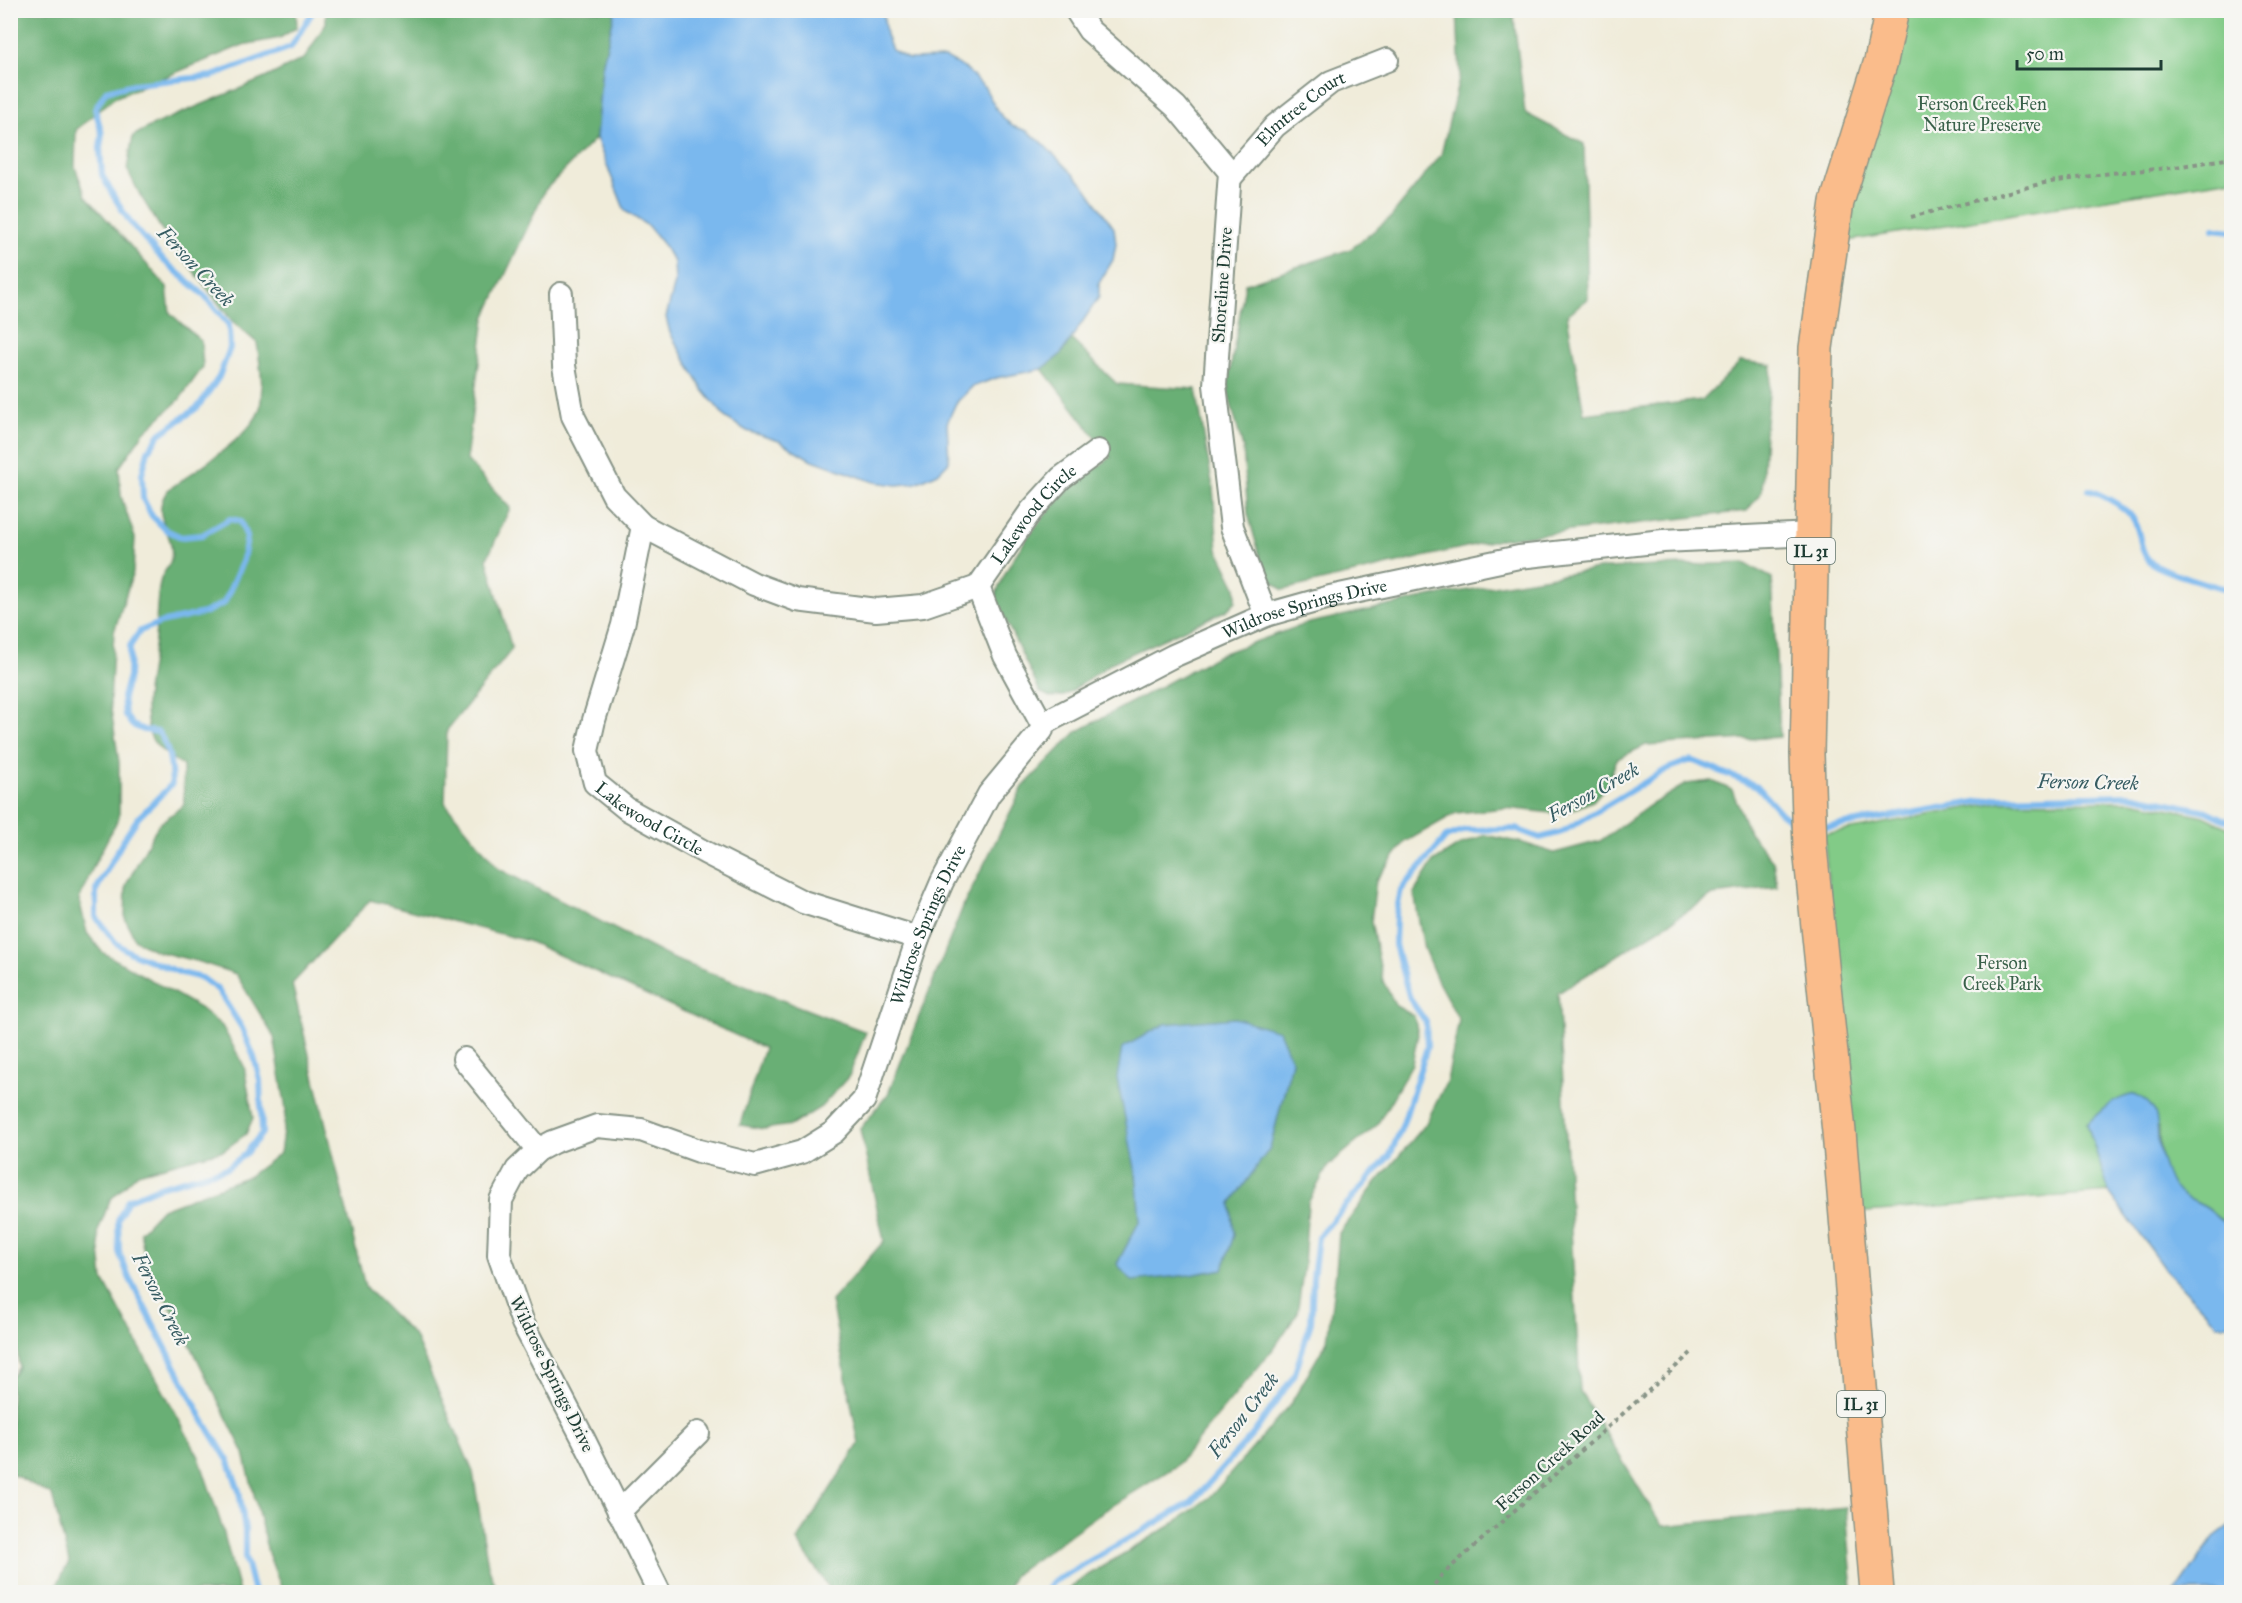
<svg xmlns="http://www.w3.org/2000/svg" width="2242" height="1603" font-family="'IM FELL Great Primer',serif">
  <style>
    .green { fill: #82cb87; stroke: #50845e; stroke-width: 1.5 }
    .forest { fill: #69af74; stroke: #447654; stroke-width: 1.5; fill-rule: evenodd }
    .water { fill: #7ab8ee; stroke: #4c7a91; stroke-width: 1.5 }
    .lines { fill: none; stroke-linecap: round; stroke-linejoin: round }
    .stream { stroke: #7ab8ee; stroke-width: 6 }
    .minor-casing { stroke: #889487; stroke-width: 26 }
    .primary-casing { stroke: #889487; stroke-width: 36 }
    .path { stroke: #889487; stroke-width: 4; stroke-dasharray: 4.5 4.5; stroke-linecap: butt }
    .minor { stroke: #fff; stroke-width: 22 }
    .primary { stroke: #fabc8b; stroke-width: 33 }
    .labels { text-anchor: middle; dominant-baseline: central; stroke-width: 4.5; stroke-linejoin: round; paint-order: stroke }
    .shield { fill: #f6f6f2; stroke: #60746d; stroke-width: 1.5 }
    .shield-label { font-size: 16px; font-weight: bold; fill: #1f3d34 }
    .park-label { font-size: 18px; fill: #386049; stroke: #f6f6f2 }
    .street-label { font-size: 18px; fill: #1f3d34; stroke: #f6f6f2 }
    .water-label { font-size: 20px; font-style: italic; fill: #365c62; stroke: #f6f6f2 }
  </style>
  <rect width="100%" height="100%" fill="#f6f6f2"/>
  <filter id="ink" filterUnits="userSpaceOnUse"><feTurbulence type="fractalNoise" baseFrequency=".0167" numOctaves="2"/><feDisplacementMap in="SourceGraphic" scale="12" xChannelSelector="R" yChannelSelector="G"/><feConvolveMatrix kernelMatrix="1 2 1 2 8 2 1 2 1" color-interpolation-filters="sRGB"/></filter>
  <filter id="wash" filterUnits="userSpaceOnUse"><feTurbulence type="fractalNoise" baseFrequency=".008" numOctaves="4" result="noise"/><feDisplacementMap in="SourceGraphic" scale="24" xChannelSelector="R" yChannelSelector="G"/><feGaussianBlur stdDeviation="1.35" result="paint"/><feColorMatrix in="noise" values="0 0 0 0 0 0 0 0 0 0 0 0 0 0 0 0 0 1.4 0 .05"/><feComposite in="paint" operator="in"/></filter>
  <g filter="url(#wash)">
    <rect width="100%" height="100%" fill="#f0ecda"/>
    <g class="green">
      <path d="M1899,11H2231V179L1841,242Z"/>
      <path d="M2132,801L2204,816L2231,829V1226C2221,1222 2215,1212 2205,1207C2194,1201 2180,1197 2172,1187C2160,1171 2159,1146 2159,1127L2087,1124L2109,1192L1855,1213L1824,834L2000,802Z"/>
    </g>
    <g class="forest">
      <path d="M1457,10L1513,11L1525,113L1584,144L1588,299L1567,315L1584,414L1702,400L1741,361L1772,365L1765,432L1762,491L1747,511L1500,539L1283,590L1265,575L1248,514L1243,448L1227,389L1245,284L1351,249L1391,217L1441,155L1460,75Z"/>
      <path d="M10,11H296L297,27L280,38L243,45L114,98L76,130L75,167L86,196L167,287L170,313L201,341L203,367L179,400L144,432L119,468L121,496L135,538L133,572L114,632L110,702L119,762V817L95,863L79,899L87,933L102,952L200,1008L222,1026L244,1066L253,1118L246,1134L224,1150L138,1173L110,1200L98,1231L103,1279L199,1457L223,1530L239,1592H53L69,1562L52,1495L11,1473V1378L19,1367L10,1284Z"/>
      <path d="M326,11H615L602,67L596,138L545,190L485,318L466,459L510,508L487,559L512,649L447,730L445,803L499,869L671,958L866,1032L849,1076L821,1107L792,1125L764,1129L740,1125L764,1048L528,941L370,900L292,984L365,1287L415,1337L473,1472L488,1566L498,1592H283L268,1553L244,1453L175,1314L147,1267L140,1232L162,1209L249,1176L280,1153L286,1110L274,1037L236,974L200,962L156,951L135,940L125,918L126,885L158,825L184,805L183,766C172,758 154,748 150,734C140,702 152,671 155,639C157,621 156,596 161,579C163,572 170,566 171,559C176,531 148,517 168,490C192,472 253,436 260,408C264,386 260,364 257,343L233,322L162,230L140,195L127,169L133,136L153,125L265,78L305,58L326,23Z"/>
      <path d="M1071,339L1117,384L1196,389L1213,488L1218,550L1236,587V601L1227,610L1113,662L1064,696L1050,697L1040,692L995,598C1007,560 1039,520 1067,491C1080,478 1097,468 1111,457L1042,369L1060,355Z"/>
      <path d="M1744,563L1772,578L1780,737L1646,745L1617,759L1607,785L1593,801L1562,814L1505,808L1456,813L1405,842L1376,880L1371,922L1383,981L1396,1006L1414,1016L1418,1034L1412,1064L1377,1125L1328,1166L1308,1203L1304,1265L1297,1314L1274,1348L1176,1466L1099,1514L1014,1575L1006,1592H832L797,1541L859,1444L831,1301L884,1241L860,1129L888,1094L964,904L1023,787L1076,732L1221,654L1305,624L1438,595L1604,568ZM1279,1031L1292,1062L1270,1148L1231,1203L1234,1235L1223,1269L1189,1275L1132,1280L1117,1264L1140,1220L1136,1173Z"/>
      <path d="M1712,781L1732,790L1749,832L1773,861L1777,887L1713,895L1558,993L1580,1391L1662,1526L1846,1508L1853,1592H1666L1663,1591L1641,1592H1064L1088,1575L1170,1526L1211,1496L1290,1405L1327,1341L1336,1271L1339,1233L1373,1187L1425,1125L1447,1081L1459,1020L1438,982L1424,949L1414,893L1433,862L1460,845L1485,835L1523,843L1554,853L1600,841L1649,806L1686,784Z"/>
    </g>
    <g class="water">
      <path d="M615,11H883L886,35L892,50L908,59L946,58L966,69L985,88L998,112L1012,126L1027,131L1040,141L1084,185L1114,228L1116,244L1113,260L1099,283V297L1071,339L1060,355L1042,369L996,378L972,387L956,403L947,423L949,462L938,473L916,483L897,485L874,482L810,459L779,441L747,431L726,418L703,390L670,333L666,317L675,283L674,262L665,247L648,226L625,211L596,138L602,67Z"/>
      <path d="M1235,1018L1279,1031L1292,1061L1270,1148L1231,1203L1234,1235L1223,1269L1189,1275L1132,1281L1117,1264L1140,1220L1136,1173L1117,1078L1122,1048L1165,1024Z"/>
      <path d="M2135,1094C2164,1109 2155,1122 2159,1149C2161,1158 2164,1167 2167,1175C2169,1180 2171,1185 2174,1188C2183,1198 2194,1201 2205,1207C2215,1213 2221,1222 2231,1226V1325H2218L2166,1270L2109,1192L2087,1124C2102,1109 2114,1098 2135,1094Z"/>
      <path d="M2231,1524V1592H2176L2214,1537Z"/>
    </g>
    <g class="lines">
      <g class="stream">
        <path d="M2214,229L2232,231"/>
        <path d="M2089,490C2104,496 2122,504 2132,517C2142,530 2138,553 2152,563C2164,572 2216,587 2232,590"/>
        <path d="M1820,827H1828L1999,798L2130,795L2207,811L2232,823"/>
        <path d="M254,1592L245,1557V1530L239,1491L229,1462L202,1418L129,1277L119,1252L118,1220L128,1200L159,1187L227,1168L245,1154L262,1133L260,1080L254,1057L242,1028L218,990L202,978L181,973L131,953L116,943L96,917V890L124,839L138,818L172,784C171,764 170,748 158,732L144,730L132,725L125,715L123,697L129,676L130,646L140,631L160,623L204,613L224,603L243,560L247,537L240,521L230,519L202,535L181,537L166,530L152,516L143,499L142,474L148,451L160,434L198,407L219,377L230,348L229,325L204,295L163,260L130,222L114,197L102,175L100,148L102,134L95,109L106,91L134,84L212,76L291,47L312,13V10"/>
        <path d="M1045,1592L1053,1582L1192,1502L1254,1433L1294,1376L1311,1322L1313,1278L1318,1237L1390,1155L1403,1124L1427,1047L1426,1022L1410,999L1395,945L1396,914L1401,890L1446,837L1465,830L1516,829L1540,838L1562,832L1667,769L1691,760L1757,786L1781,813L1794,824L1798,825"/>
      </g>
    </g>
  </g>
  <g filter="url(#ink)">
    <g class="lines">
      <g class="minor-casing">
        <g id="minor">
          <path d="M1076,10L1089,30L1176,107L1230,172L1215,385L1232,527L1266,615"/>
          <path id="s1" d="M1230,178L1275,126L1331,82L1387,60"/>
          <path id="s2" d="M561,294L564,366L573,416L614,496L643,526L623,625L594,720L587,751L595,783L627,809L706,853L803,902L918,938"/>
          <path id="s3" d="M643,526L754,584L797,600L876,610L923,606L978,587L1031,511L1061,478L1098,451"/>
          <path d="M978,587L1005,656L1042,724"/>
          <path d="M464,1059L538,1150"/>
          <path d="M619,1512L698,1433"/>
          <path id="s4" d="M659,1592L583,1438L523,1323L499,1255L501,1200L517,1170L538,1150L553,1142L597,1126L641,1130L699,1151L755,1165L802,1152L834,1132L864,1100L918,938L942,882L989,794L1042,730V724L1173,656L1266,615L1330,597L1519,557L1663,541L1811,534"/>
        </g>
      </g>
      <g class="primary-casing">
        <path id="primary" d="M1877,1592L1839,1132L1810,848L1807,754L1816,348L1837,202L1881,61L1892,10"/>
      </g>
      <g class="path">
        <path d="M1911,217L2044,183L2111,173L2169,168L2232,158"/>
        <path d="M1429,1592L1441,1576L1691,1353"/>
      </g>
      <use href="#minor" class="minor"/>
      <use href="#primary" class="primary"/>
    </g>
  </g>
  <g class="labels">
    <g class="shield">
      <rect x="1787" y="538" width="48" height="26" rx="4.5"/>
      <rect x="1837" y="1391" width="48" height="26" rx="4.5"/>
    </g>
    <g class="shield-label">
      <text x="1811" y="551">IL 31</text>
      <text x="1861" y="1404">IL 31</text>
    </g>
    <g class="park-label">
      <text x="1982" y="104">Ferson Creek Fen<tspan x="1982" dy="21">Nature Preserve</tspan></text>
      <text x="2002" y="963">Ferson<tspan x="2002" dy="21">Creek Park</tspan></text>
    </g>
    <g class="street-label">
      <text stroke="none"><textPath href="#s1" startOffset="100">Elmtree Court</textPath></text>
      <text transform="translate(1222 285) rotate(-86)">Shoreline Drive</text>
      <text stroke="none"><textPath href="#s3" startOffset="448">Lakewood Circle</textPath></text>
      <text stroke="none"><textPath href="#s4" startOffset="1558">Wildrose Springs Drive</textPath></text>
      <text stroke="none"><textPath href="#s2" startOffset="585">Lakewood Circle</textPath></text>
      <text stroke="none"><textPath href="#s4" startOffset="1036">Wildrose Springs Drive</textPath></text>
      <text transform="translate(552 1374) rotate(64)">Wildrose Springs Drive</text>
      <text transform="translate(1550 1461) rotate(-42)">Ferson Creek Road</text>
    </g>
    <g class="water-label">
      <text transform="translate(196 266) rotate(47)">Ferson Creek</text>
      <text transform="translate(2088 782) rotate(1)">Ferson Creek</text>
      <text transform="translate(1593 792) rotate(-29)">Ferson Creek</text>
      <text transform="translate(161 1299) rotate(63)">Ferson Creek</text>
      <text transform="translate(1243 1415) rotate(-52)">Ferson Creek</text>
    </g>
  </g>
  <rect width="2242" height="1603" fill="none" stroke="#f6f6f2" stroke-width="36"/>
  <path d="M2017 60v9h144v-9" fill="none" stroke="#1f3d34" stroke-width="3"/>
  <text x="2026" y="60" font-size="18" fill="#1f3d34" stroke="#f6f6f2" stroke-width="4.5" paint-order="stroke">50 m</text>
</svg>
